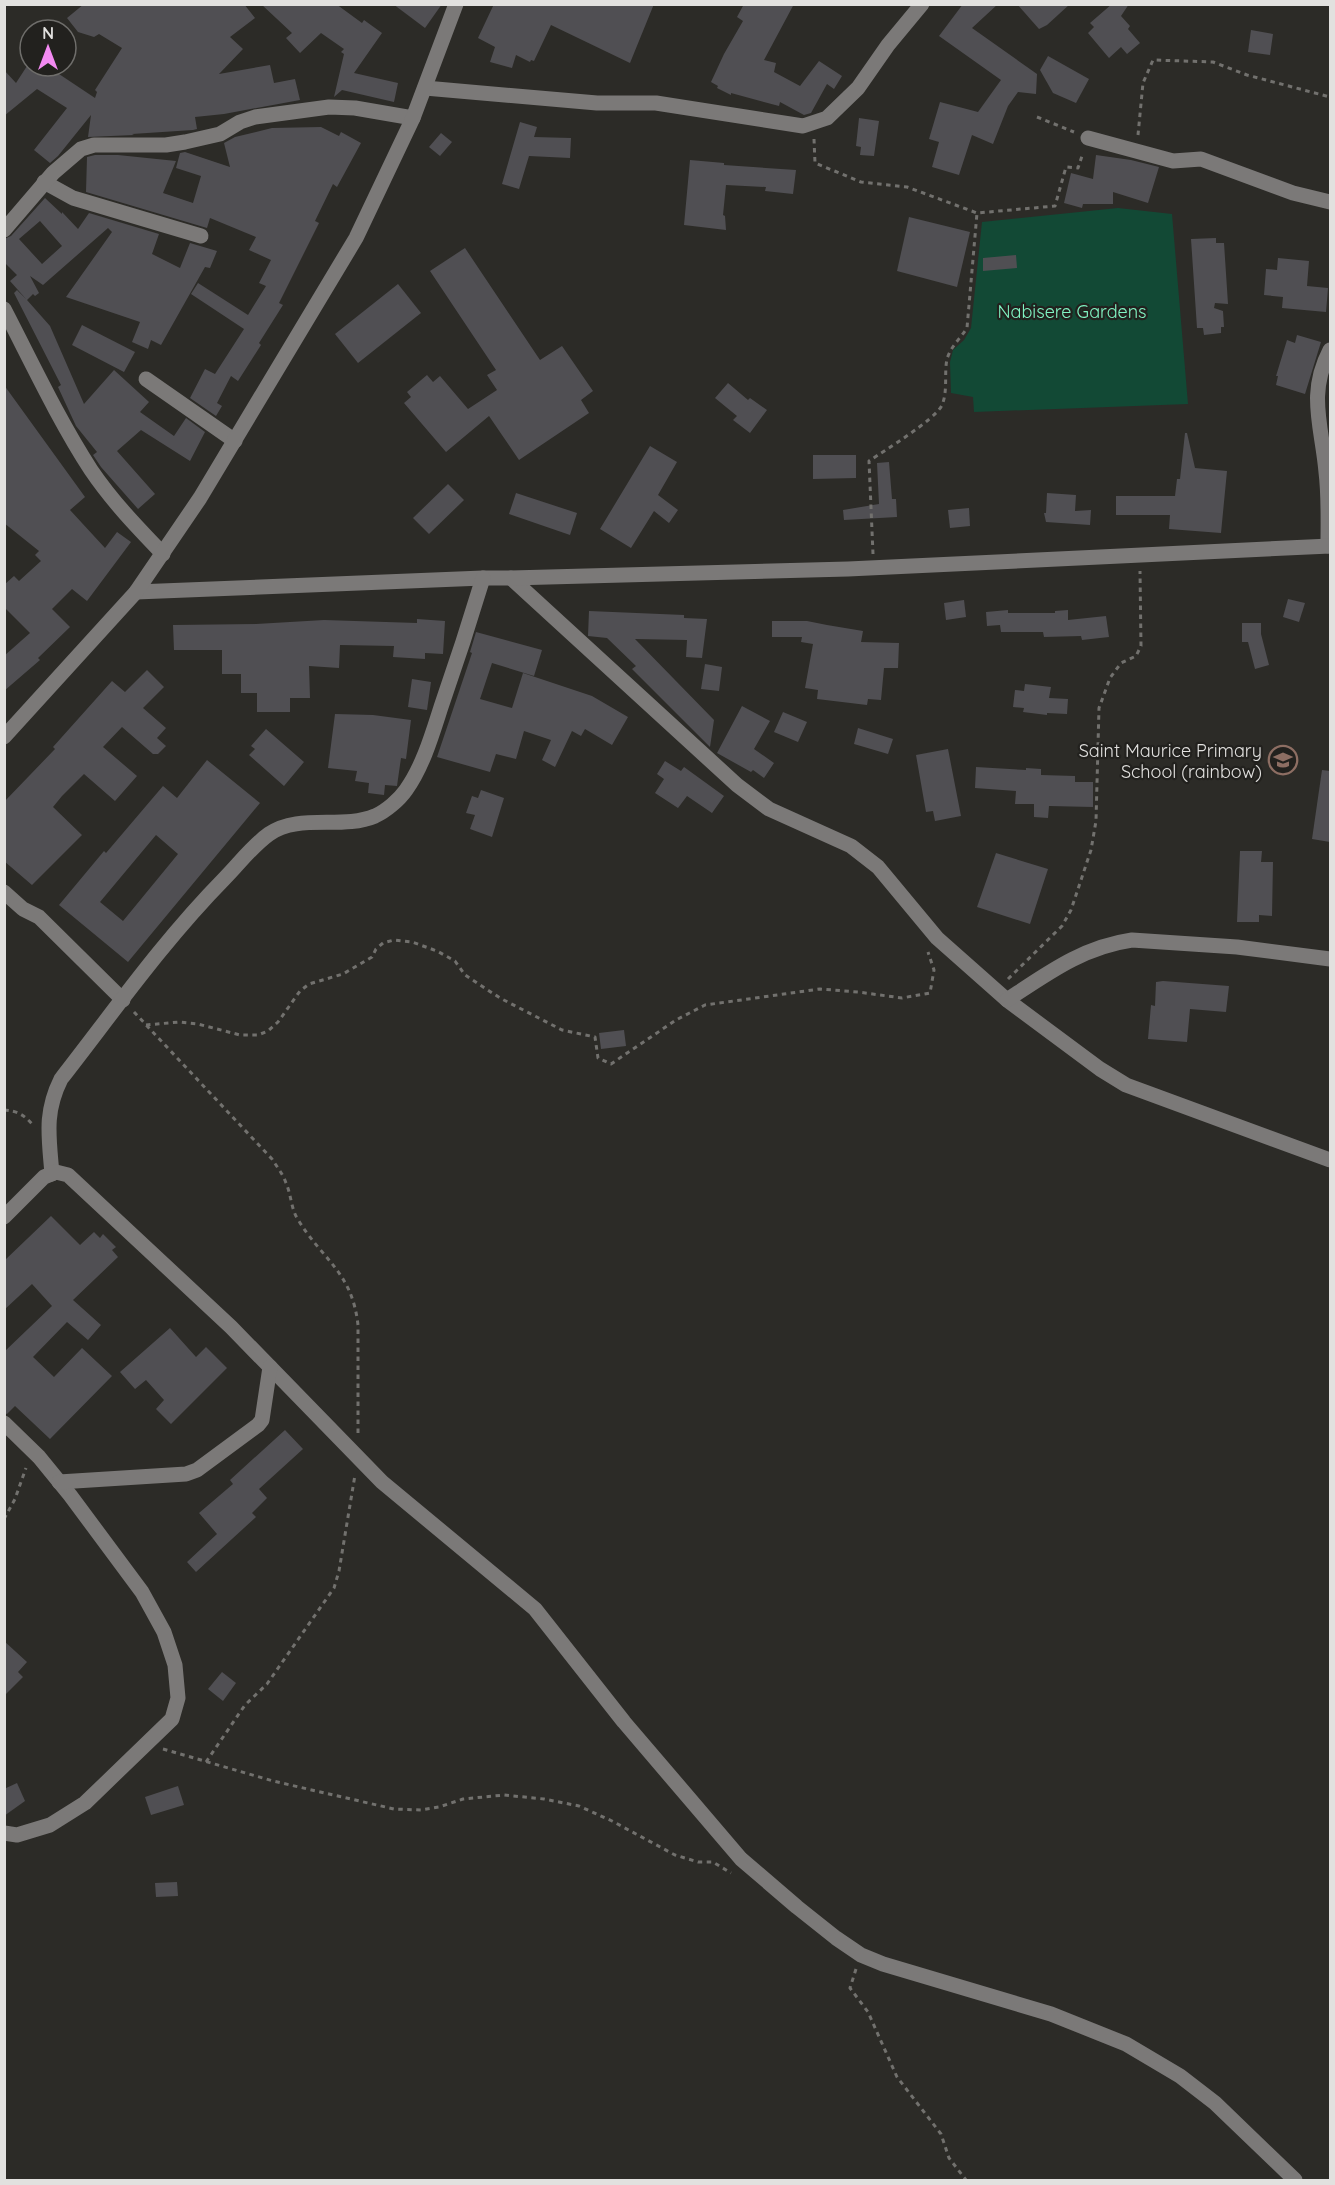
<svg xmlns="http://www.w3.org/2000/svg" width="1335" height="2185" font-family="Quicksand,sans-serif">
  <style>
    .green { fill: #124935 }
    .building { fill: #504f53; fill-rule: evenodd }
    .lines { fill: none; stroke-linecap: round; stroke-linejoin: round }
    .path { stroke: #72716e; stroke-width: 3; stroke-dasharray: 4.5 4.5; stroke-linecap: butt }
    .minor { stroke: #7b7978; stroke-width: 15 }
    .labels { text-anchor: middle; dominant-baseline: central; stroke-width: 4.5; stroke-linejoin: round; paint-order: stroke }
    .park-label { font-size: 18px; fill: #81f5c4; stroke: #22211e }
    .poi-label { font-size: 18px; fill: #e2e1df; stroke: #22211e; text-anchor: end }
  </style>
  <rect width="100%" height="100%" fill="#2c2b27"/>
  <path class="green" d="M1118,208L1172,214L1188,404L974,412L973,397L951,393L950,362L953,350L964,340L971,328L982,222Z"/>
  <g class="building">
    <path d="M84,4H244L255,18L230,37L243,49L219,74L270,65L274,83L295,79L300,100L224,114L195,117L197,129L193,130L132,134L134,135L88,137L91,115L58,156L50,163L34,150L67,108L37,89L4,116V70L16,83L27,66H47L95,98L97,92L95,90L122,48L99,34L94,37L78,32L67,18Z"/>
    <path d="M261,4H336L362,23L364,20L382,33L354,73L398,83L394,102L342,90L334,97L344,54L341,52L344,49L321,33L300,53L286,38L292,33Z"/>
    <path d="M393,4H442L425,28Z"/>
    <path d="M494,4H654L630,63L551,25L534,61L531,60L530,62L516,55L512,68L490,62L495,47L478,38Z"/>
    <path d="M744,4H794L764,60L776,63L774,72L800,86L819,61L842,76L834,89L827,84L811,113L804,115L780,102L779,106L731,93V95L717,88L718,86L711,82L724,54L743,21L737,17Z"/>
    <path d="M963,4H998L972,28L1037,74L1036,94L1018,92L1008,106L993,144L972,135L959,175L932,167L939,142L929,139L940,102L978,112L1001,80L939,36Z"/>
    <path d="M1017,4H1070L1047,25L1039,29Z"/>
    <path d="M1112,4H1129L1121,16L1130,26L1128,29L1140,43L1127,54L1121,47L1109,58L1088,33L1094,27L1090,23Z"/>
    <path d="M1251,30L1273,34L1270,55L1248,52Z"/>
    <path d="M1048,56L1089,79L1076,103L1053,93L1040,70Z"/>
    <path d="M859,118L879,121L874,156L860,155L861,147L856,146Z"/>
    <path d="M520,122L537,127L534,137L571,138L570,158L529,156L519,189L502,184Z"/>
    <path d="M321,127L339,136L341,132L361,143L337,187L333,184L315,221L319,223L279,303L283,305L259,343L261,345L238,381L231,376L217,403L222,406L216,416L190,398L205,369L215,374L244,329L191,294L198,283L248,315L266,286L259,283L271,260L249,250L256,237L210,218L207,228L86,192L87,157L95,155H118L176,161L163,193L193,203L201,176L176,168L180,153L185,152L230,167L224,143L235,137L272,128Z"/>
    <path d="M441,133L452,142L440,156L429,147Z"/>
    <path d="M1096,155L1131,160L1159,167L1148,203L1113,192V204H1083L1082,208L1064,203L1071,173L1093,179Z"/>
    <path d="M690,160L724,163V165L796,170L793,194L765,191L766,187L726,185L723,215L725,216L726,230L684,225Z"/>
    <path d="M45,198L62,214V212L78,229L89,213L159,234L152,254L180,268L190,243L217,251L210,268L205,267L161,345L151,340L148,349L132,342L140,322L66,297L112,232L108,228L43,285L30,276L39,293L35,296L33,294L27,300L50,326L84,404L114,370L149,402L140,412L174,436L186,418L205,432L190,461L141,430L117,451L155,494L138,509L101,467L93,455L97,452L76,426L58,387L61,385L14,293L17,290L26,299L10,281L17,275L4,262V239L11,236ZM40,221L62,246L42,264L19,239Z"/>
    <path d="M909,217L970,232L957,287L897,271Z"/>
    <path d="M1216,238V243H1224L1228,304L1215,303L1214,308L1223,311L1224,327H1221V333L1204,335L1203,328H1197L1191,239Z"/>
    <path d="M465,248L540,360L562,346L593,391L581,400L589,413L519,460L489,416L446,452L404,403L411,397L407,392L427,375L433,382L440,376L468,409L497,390L487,375L496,370L430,271Z"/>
    <path d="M1016,255L1017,268L983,271V258Z"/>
    <path d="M1278,258L1309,261L1307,286L1328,288L1326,312L1282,308L1283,297L1264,295L1266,269L1277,270Z"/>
    <path d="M398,284L421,313L358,363L335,334Z"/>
    <path d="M82,325L135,352L124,372L72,345Z"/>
    <path d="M1297,335L1321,342L1305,394L1276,385L1278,376H1276L1287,340L1295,343Z"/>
    <path d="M728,383L748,400L750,398L767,410L750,433L733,420L737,416L715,398Z"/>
    <path d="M4,385L85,497L70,510L105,548L117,532L131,542L87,601L72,589L52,609L70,627L38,658L40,660L4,691V656L30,633L4,607V585L14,576L19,581L41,561L35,555L39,551L4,523Z"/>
    <path d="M1185,433H1187L1195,468L1227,471L1221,533L1169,529L1170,515H1116V496H1175L1177,479H1180Z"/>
    <path d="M650,446L677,462L658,495L678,510L669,523L654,511L631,548L600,529Z"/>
    <path d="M813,455H856V478L813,479Z"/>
    <path d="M889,462L892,499H896L897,517L844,520L843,510L879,504L877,463Z"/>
    <path d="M448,484L464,500L429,534L413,518Z"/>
    <path d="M516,493L577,513L570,535L509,514Z"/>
    <path d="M1047,493L1076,495L1075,511L1091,510L1090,525L1046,522L1044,513H1046Z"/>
    <path d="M969,508L970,526L950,528L948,510Z"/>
    <path d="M1288,599L1305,603L1299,622L1283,617Z"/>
    <path d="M964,600L966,617L946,620L944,603Z"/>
    <path d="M1008,610V613H1055V611L1068,610V620L1106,616L1109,637L1082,640L1081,636L1044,637L1043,632H1001L1000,625L987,626L986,612Z"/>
    <path d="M589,611L684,615V618L707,619L702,658L686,657L687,640L635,639L714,720L710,747L632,669L636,666L607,638L588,636Z"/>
    <path d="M417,619L445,621L443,654L425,653V659L393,657L394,646L340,645L339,668L309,666L310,698H290V712H257V693H241V674H222V650H174L173,625L256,624L324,620L417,623Z"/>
    <path d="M772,621H807L827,625L863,631L861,642L899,643L898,668H884L881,700L868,699L867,705L817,699L818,690L805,688L813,644L801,642L802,637H772Z"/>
    <path d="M1242,623H1261V634L1269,665L1255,669L1248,642H1242Z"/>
    <path d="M476,632L542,650L534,676L492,663L480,699L512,708L523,673L592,696L628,717L612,745L585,729L581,736L572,731L555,767L542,760L551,740L524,731L516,759L496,754L490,772L437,757L472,653L470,652Z"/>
    <path d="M705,664L722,667L719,691L701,689Z"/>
    <path d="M147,670L164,687L143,708L166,728L157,738L166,746L158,754H153L122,727L103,747L137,776L115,801L84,774L62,796L53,807L82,835L32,885L4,861V802L55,749L53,747L112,681L125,692Z"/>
    <path d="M412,679L431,682L427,710L408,707Z"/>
    <path d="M1025,684L1051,687L1049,698L1068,699L1067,714L1047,713V715L1023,712L1024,708L1013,707L1015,690L1024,691Z"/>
    <path d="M742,706L770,721L754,749L774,763L764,778L753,770L751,772L717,753Z"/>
    <path d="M783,712L807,722L798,742L774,732Z"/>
    <path d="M335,714L373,715L411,720L406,759L401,758L397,786L385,785L384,795L368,793L369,783L355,781L357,771L328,768Z"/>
    <path d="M858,728L893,739L888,754L854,744Z"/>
    <path d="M266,729L304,762L284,786L249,755L255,749L251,746Z"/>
    <path d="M948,749L961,816L935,821L933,811L926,812L916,755Z"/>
    <path d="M207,760L260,803L128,962L59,905L104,851L106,853L163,786L177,798ZM156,835L178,854L123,921L100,902Z"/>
    <path d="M665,761L681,771L684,767L724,796L712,813L687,796L678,808L655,793L664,779L657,774Z"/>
    <path d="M976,767L1026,770V768L1041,769V775L1075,776V782H1093V807L1049,806L1048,818L1034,817V804H1015L1016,791L975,788Z"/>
    <path d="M1322,770L1330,771V842L1312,839Z"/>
    <path d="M481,790L504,798L492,837L470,829L475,815L466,813L472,796L478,798Z"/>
    <path d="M1240,851H1262L1261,862H1273L1272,916L1259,915V922H1237Z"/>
    <path d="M996,853L1048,869L1030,924L977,907Z"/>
    <path d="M1163,981L1229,986L1226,1012L1190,1009L1187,1042L1148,1039L1151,1005L1155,1006L1156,982Z"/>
    <path d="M624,1030L626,1046L601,1049L599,1033Z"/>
    <path d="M51,1216L80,1245L94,1232L100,1238L103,1234L116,1247L112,1250L118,1257L73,1300L101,1325L88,1340L67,1322L33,1357L54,1377L82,1348L112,1376L50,1439L15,1406L7,1414L4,1413V1352L52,1306L32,1284L4,1310V1261Z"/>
    <path d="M170,1328L196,1357L206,1347L227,1368L171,1424L156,1409L164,1400L146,1380L135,1389L120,1372Z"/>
    <path d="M285,1430L303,1449L259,1489L267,1498L252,1513L256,1517L196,1572L187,1562L217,1534L199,1513L233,1484L230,1480Z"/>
    <path d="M4,1641L27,1662L18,1672L23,1677L4,1696Z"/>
    <path d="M222,1672L236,1683L223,1701L208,1689Z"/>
    <path d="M17,1783L25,1801L4,1816V1789Z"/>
    <path d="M178,1786L184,1805L151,1815L145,1797Z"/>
    <path d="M177,1882L178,1896L156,1897L155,1883Z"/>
  </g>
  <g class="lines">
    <g class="path">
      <path d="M1037,117L1074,132"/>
      <path d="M1138,135L1143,83L1153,60L1213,62L1247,75L1330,97"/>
      <path d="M814,139L815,163L861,182L907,187L977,213L1055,206L1066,167L1078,168L1083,153"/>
      <path d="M873,554L869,461C885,450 935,420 942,405C948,391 944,373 947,359C951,346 960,339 967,328L977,213"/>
      <path d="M1008,979L1062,926L1071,910L1091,850L1096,821L1099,708L1110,678L1121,663L1136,656L1141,646L1140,571"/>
      <path d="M134,1012L272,1159C277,1167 283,1174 286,1183C291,1194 291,1208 297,1218C322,1260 352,1271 358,1325V1433"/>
      <path d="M146,1025L179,1022L198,1024L240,1035H258L268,1031L278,1022L300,991L309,984L343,974L372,957L376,949L383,943L394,940L412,942L437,951L455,961L465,975L500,998L562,1030L595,1037L598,1058L611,1064L676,1020L705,1005L820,989L858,992L902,998L930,993L934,970L928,952"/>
      <path d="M4,1110C18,1111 24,1115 33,1125"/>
      <path d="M4,1519L15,1499L26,1468"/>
      <path d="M163,1749L273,1781L394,1809L421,1810L439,1807L463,1799L504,1795L544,1799L579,1806L612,1821L675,1855L698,1862H713L731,1873"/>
      <path d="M206,1762L245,1705L267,1684L334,1588L339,1571L355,1475"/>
      <path d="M856,1969L850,1988L868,2012L897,2077L941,2134L949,2158L966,2180"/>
    </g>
    <g class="minor">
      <path d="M425,88L597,103H656L803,126L827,118L858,88L888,45L922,4"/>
      <path d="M1088,138L1173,161L1201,159L1293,193L1330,202"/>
      <path d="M44,182L73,198L201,236"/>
      <path d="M4,230L53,173L81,149L94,145H166L185,142L220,134L240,122L255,117L329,107L355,108L413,118"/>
      <path d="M4,309C32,363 58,419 91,470C112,501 137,527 163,554"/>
      <path d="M146,379L235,441"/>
      <path d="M1328,546C1328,522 1329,496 1326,472C1322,426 1307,394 1330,350"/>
      <path d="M511,578L737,785L769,809L851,846L878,867L937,938L1007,1000L1100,1069L1126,1085L1330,1160"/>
      <path d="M136,592L483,578H511L848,569L1330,546"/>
      <path d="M4,737L136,592L200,498L356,238L413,118L456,4"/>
      <path d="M4,892L23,909L39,917L123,1000"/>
      <path d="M1007,1000C1048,973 1083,947 1132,940L1237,947L1330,959"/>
      <path d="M52,1174C49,1137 44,1113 61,1079C114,1011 164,940 224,879C239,864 252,846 269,834C299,813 342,830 375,816C386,811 399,800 406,790C423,766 432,735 441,707C456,664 470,621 483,578"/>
      <path d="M4,1217L44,1177L56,1172L68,1175L231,1327L382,1482L535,1609L624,1722L741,1859L797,1907L836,1938L861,1955L883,1964L1051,2014L1126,2044L1180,2076L1215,2103L1295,2180"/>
      <path d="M4,1423L39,1457L70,1495L142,1592L164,1632L175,1665L178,1698L172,1719L85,1803L50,1825L17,1835L4,1833"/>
      <path d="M59,1482L186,1474L197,1470L258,1425L262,1420L270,1367"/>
    </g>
  </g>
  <defs>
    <g id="school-ring" transform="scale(1.5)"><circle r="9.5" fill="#22211e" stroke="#8d6e63" stroke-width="1.5"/><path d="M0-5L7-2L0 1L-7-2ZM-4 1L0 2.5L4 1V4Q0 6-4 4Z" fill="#8d6e63"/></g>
  </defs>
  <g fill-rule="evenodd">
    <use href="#school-ring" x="1283" y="760"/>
  </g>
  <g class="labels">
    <g class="park-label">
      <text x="1072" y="311">Nabisere Gardens</text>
    </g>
    <g class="poi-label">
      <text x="1262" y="750">Saint Maurice Primary<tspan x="1262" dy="21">School (rainbow)</tspan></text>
    </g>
  </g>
  <rect width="1335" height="2185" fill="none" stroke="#e2e1df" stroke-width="12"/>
  <g transform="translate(48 48)"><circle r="28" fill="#22211e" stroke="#6f6e6b" stroke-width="1.5"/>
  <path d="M0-4.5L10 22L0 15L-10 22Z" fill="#f38af2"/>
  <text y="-9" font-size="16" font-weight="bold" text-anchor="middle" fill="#e2e1df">N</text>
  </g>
</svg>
